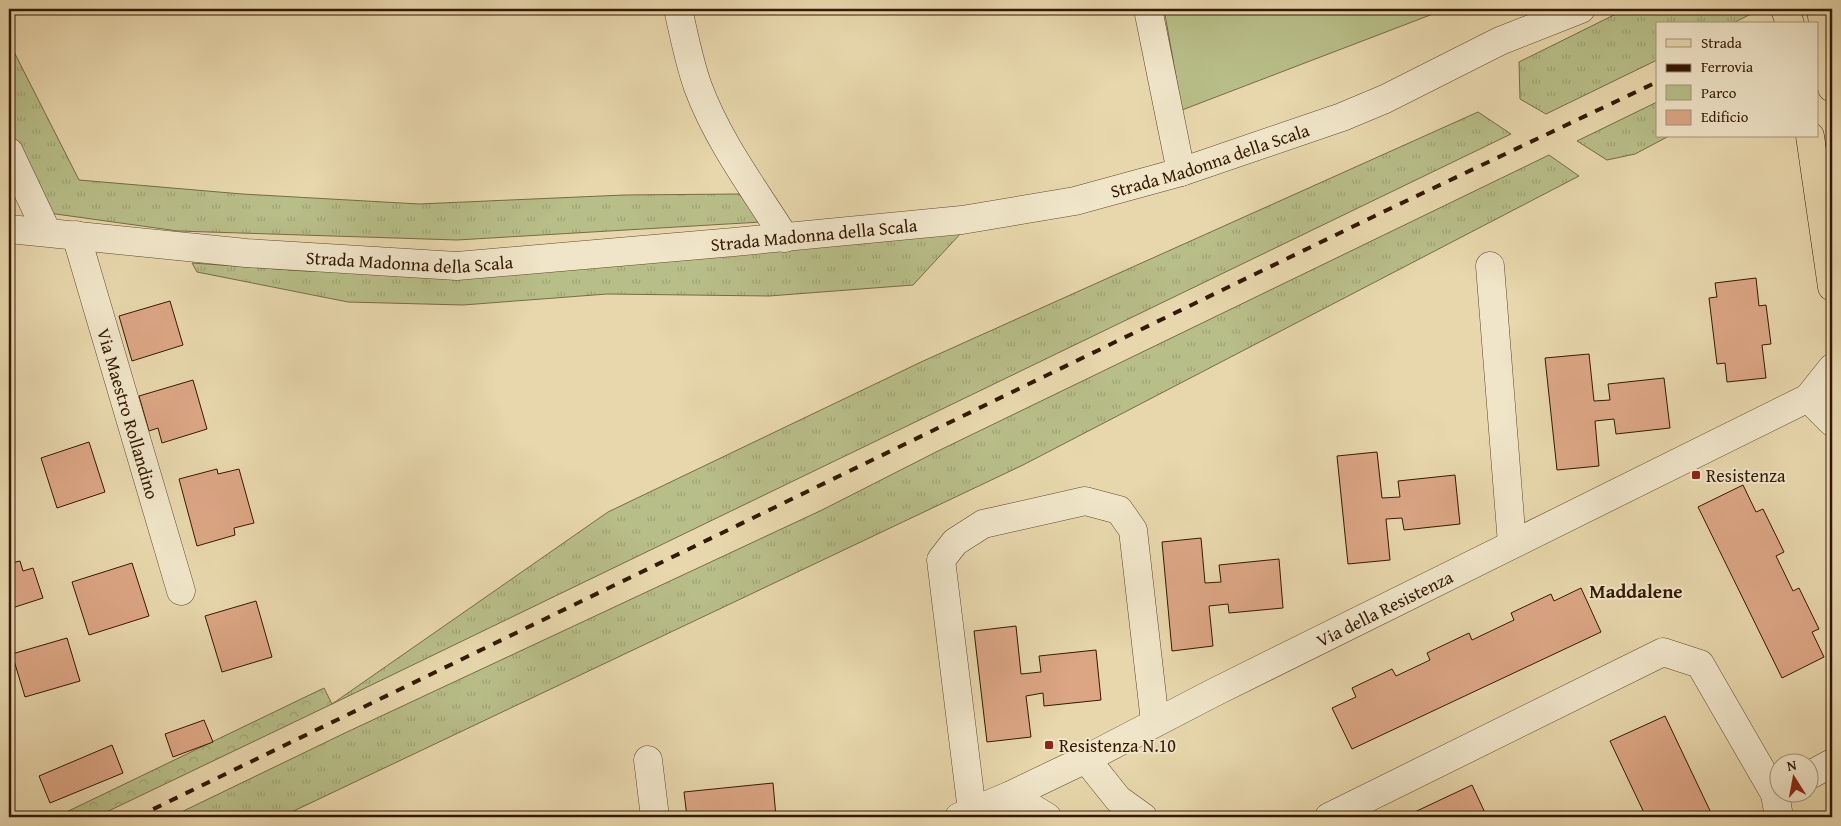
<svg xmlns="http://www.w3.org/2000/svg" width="1841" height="826" font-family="'Gentium Book Plus',serif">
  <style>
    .grass { fill: url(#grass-tufts); stroke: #766c44 }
    .forest { fill: url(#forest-crowns); stroke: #766c44 }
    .green { fill: #b8be88; stroke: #766c44 }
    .building { fill: #dca685; stroke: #341900 }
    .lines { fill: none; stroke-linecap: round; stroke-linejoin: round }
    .minor-casing { stroke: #61482b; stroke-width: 29 }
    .major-casing { stroke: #341900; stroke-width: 29 }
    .minor { stroke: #f0e5c9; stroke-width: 28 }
    .major { stroke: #e8d7ac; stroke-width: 28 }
    .rail { stroke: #341900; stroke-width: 4; stroke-dasharray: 9 9; stroke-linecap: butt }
    .poi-dot { fill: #8f2418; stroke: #f0e5c9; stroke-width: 2 }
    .labels { text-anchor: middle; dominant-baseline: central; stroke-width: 4; stroke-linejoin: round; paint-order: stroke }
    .street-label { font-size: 18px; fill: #341900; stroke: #f0e5c9 }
    .poi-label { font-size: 18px; fill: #341900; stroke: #f0e5c9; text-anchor: start }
    .neighbourhood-label { font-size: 19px; font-weight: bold; fill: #341900; stroke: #f0e5c9 }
  </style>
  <defs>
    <pattern id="grass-tufts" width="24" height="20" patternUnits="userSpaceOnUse" patternTransform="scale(1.25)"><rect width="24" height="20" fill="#b8be88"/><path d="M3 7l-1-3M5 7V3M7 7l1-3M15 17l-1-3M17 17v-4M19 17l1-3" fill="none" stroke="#9fa374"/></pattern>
    <pattern id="forest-crowns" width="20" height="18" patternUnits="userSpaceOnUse" patternTransform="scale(1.25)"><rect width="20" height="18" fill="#b8be88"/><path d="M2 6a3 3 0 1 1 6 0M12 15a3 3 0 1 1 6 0" fill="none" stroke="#9fa374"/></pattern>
  </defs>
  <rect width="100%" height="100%" fill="#e8d7ac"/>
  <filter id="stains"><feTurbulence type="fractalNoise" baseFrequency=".004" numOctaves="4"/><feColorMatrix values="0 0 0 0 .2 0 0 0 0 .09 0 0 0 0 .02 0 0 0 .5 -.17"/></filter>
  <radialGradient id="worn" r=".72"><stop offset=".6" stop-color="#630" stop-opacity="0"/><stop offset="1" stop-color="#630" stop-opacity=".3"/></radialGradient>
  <g class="grass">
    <path d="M1626,9H1761L1731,24H1657V60L1546,114L1520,99L1519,62Z"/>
    <path d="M9,42L79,180L242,194L419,204L624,195L739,194L753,210L761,222L457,240L178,231L27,210L9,179Z"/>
    <path d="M1657,102V136H1669L1635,154L1607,160L1577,141Z"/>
    <path d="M1478,112L1511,134L332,704L608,512L921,362Z"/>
    <path d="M1549,155L1579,176L1023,465L281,817H171L347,732L822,510L938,451Z"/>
    <path d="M962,232L913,285L769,296L607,294L463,305L348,302L197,272L192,263L305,271L471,272Z"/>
  </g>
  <path class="forest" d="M324,688L332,704L96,817H56Z"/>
  <path class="green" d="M1164,9H1446L1182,110Z"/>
  <g class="building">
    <path d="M1756,278L1759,306L1766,305L1771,344L1762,345L1766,378L1727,382L1725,363L1717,364L1709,298L1717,297L1715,283Z"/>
    <path d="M170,301L183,345L132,361L119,316Z"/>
    <path d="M1589,354L1594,401L1610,400L1608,384L1664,378L1670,428L1616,434L1614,419L1595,421L1599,466L1557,470L1545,358Z"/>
    <path d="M193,380L207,429L162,443L158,428L149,431L139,396Z"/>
    <path d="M89,442L105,492L57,508L41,458Z"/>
    <path d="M1377,452L1382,498L1400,497L1398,481L1455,475L1460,524L1404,530L1402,518L1386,519L1390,560L1348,564L1337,456Z"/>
    <path d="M217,469L218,474L239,469L254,523L234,528L235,535L197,546L179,479Z"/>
    <path d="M1743,485L1756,512L1763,509L1784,552L1776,556L1793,591L1799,588L1819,629L1812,632L1824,657L1782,678L1698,507Z"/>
    <path d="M1201,538L1205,583L1221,582L1219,565L1279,559L1283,608L1229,613L1228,604L1209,606L1213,646L1172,651L1162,542Z"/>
    <path d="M9,555L11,563L20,561L23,571L33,568L43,598L9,609Z"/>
    <path d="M132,563L149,616L89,635L72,582Z"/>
    <path d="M1581,588L1601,632L1352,749L1332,708L1356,697L1352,688L1392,669L1396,676L1430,660L1427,653L1469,633L1472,640L1514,620L1511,613L1551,594L1554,601Z"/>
    <path d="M256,601L272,657L222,672L205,616Z"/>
    <path d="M1016,626L1021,674L1041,672L1039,656L1096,650L1101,700L1044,706L1043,693L1026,696L1031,737L987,742L974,631Z"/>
    <path d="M67,638L80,681L25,697L12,654Z"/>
    <path d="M1665,716L1713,817H1646L1610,741Z"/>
    <path d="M204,720L213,742L173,757L165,734Z"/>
    <path d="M112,745L123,773L50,803L39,776Z"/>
    <path d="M773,783L776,817H687L684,792Z"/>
    <path d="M1472,785L1487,817H1404Z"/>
  </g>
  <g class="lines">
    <g class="minor-casing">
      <g id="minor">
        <path d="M678,9C684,35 689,62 698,87C718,141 754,189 785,238"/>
        <path d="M1148,9L1181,172"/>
        <path d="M9,152L47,232"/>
        <path id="s1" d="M9,229L246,253L457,266L734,242L962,220L1075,201L1181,172L1342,117L1385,99L1500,41L1581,9"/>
        <path id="s2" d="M76,235L181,591"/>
        <path d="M1490,266L1512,544"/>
        <path d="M1808,398L1832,422"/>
        <path d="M1086,759L1118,799L1143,817"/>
        <path d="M648,760L655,817"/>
        <path d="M1808,776L1832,763"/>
        <path d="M1778,792L1775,794L1779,817"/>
        <path d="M1011,795L1047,817"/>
        <path d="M972,811L941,560L955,542L983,524L1085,501L1119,510L1133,530L1155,722"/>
        <path id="s3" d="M959,817L1011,795L1086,759L1213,693L1808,398L1832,368"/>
        <path d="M1329,817L1663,652L1700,664L1775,794"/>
      </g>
    </g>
    <g class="major-casing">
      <g id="major">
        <path d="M1785,9L1790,24"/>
        <path d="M1821,9L1832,88"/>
        <path d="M1810,136L1832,287"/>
      </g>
    </g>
    <use href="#minor" class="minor"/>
    <use href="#major" class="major"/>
    <path class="rail" d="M137,817L1385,211L1657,82"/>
  </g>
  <g class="poi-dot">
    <rect x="1691" y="470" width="10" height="10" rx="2.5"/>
    <rect x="1044" y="740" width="10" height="10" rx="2.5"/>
  </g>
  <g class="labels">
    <g class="street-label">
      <text stroke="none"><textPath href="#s1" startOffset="1212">Strada Madonna della Scala</textPath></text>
      <text stroke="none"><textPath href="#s1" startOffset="808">Strada Madonna della Scala</textPath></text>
      <text stroke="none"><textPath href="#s1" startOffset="402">Strada Madonna della Scala</textPath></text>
      <text stroke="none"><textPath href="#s2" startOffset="186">Via Maestro Rollandino</textPath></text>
      <text stroke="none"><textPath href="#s3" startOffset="474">Via della Resistenza</textPath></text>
    </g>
    <g class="poi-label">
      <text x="1706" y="475">Resistenza</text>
      <text x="1059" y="745">Resistenza N.10</text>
    </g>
    <g class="neighbourhood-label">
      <text x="1636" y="591">Maddalene</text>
    </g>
  </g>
  <rect width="1841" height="826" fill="none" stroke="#e8d7ac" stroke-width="30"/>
  <rect x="10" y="10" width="1821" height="806" fill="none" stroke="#341900" stroke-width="2.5"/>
  <rect x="15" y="15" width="1811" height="796" fill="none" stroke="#341900"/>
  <rect x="1656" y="22" width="162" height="115" fill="#f0e5c9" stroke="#a59379"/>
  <rect x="1666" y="39" width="25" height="8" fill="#e8d7ac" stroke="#a59379"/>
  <text x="1701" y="48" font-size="15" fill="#341900">Strada</text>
  <rect x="1666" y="64" width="25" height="8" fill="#341900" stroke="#a59379"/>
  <text x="1701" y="72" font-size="15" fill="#341900">Ferrovia</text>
  <rect x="1666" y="85" width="25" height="15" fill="#b8be88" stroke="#a59379"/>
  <text x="1701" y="98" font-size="15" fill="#341900">Parco</text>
  <rect x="1666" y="110" width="25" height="15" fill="#dca685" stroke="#a59379"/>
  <text x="1701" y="122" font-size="15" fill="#341900">Edificio</text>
  <g transform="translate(1794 778) rotate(349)"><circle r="24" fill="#f0e5c9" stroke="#a59379"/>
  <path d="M0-4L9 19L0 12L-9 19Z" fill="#8f2418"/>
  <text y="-8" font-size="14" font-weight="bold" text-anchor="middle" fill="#341900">N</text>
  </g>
  <rect width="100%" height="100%" filter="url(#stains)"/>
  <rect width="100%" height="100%" fill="url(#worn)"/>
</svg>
